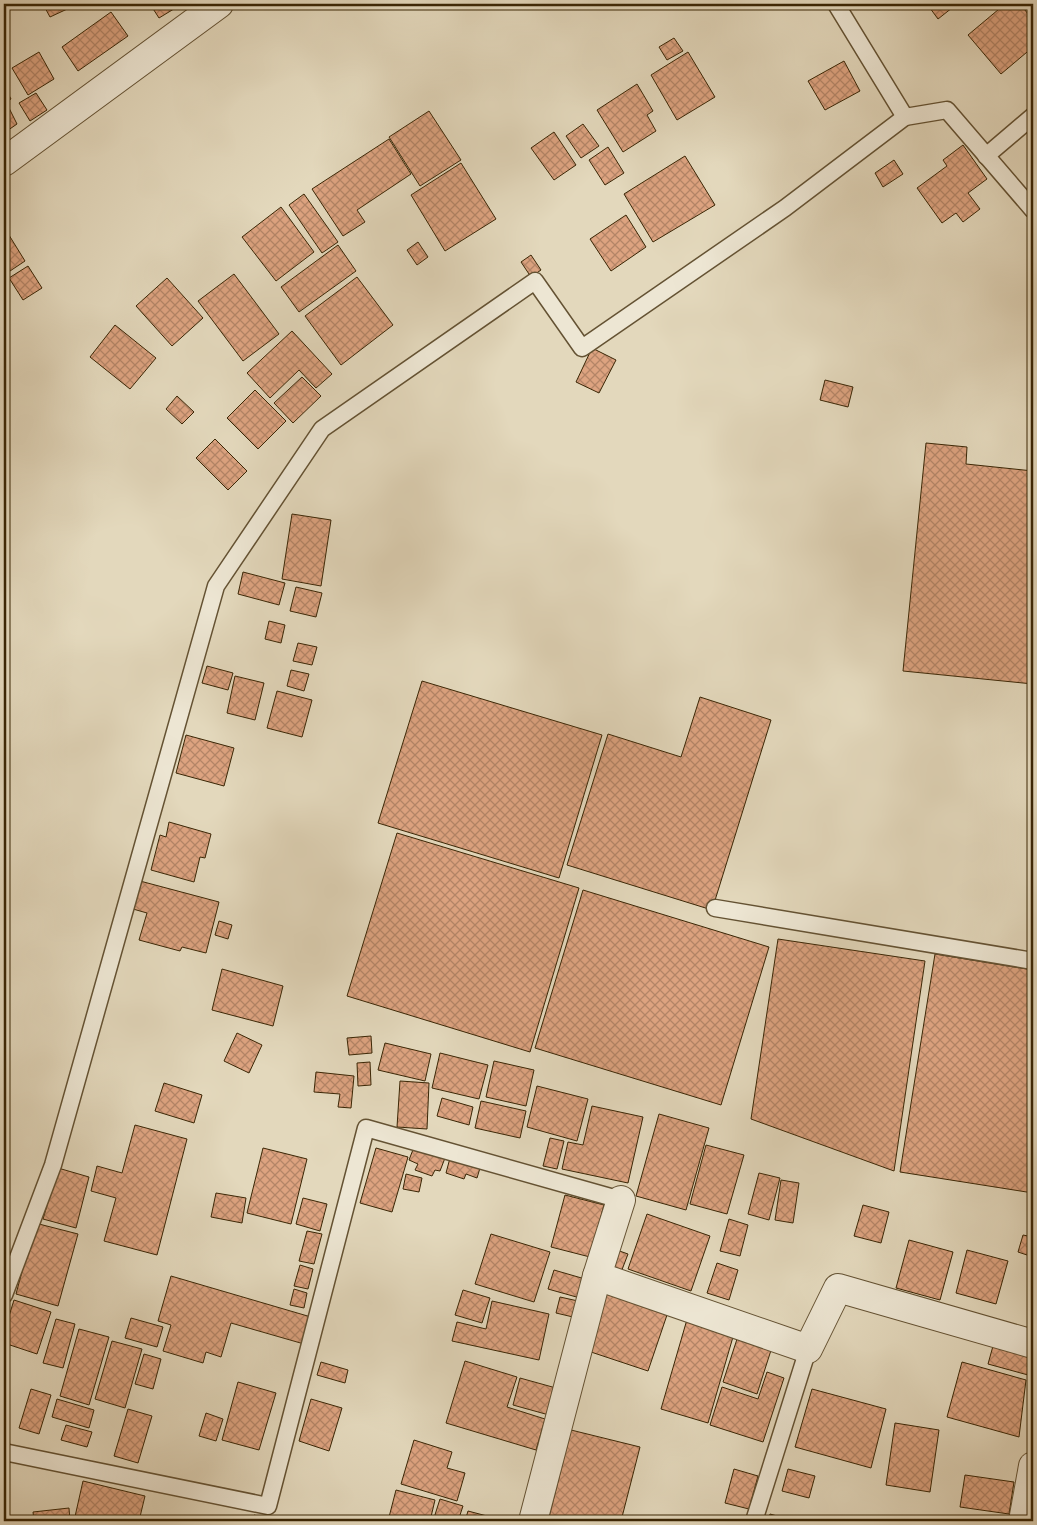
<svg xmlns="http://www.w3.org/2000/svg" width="1037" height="1525" font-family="Alegreya,serif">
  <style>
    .building { fill: url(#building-cross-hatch); stroke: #3a2605 }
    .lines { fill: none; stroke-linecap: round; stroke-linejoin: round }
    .service-casing { stroke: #645233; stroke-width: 19 }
    .minor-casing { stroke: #645233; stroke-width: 30 }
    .service { stroke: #ede6d3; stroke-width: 16 }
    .minor { stroke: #ede6d3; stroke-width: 28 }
  </style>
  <defs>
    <pattern id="building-cross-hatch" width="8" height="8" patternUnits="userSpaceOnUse" patternTransform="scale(1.25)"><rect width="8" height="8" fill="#dda380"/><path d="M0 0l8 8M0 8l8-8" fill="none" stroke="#b48567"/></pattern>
  </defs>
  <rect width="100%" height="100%" fill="#e3d8bc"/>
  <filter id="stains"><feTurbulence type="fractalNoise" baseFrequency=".004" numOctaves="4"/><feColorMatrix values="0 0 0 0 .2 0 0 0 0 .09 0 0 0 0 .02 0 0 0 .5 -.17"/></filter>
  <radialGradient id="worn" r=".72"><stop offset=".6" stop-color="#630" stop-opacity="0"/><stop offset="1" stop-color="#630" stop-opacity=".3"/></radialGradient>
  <g class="building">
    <path d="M43,4H78L50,17Z"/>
    <path d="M150,4H182L159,18Z"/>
    <path d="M927,4H957L938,19Z"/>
    <path d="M1005,4H1020L1033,20V47L1001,74L968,35Z"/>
    <path d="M111,12L128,36L78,71L62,47Z"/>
    <path d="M674,38L683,51L667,60L659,47Z"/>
    <path d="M39,52L54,79L28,95L12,68Z"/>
    <path d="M688,52L715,97L677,120L651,75Z"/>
    <path d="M844,61L860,91L825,110L808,81Z"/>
    <path d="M637,84L653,111L647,115L656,131L623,152L597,110Z"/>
    <path d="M4,86L11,99L6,102L17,124L4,133Z"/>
    <path d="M36,93L47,110L30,121L19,103Z"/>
    <path d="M429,111L461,160L420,186L389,137Z"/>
    <path d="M583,124L599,146L581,158L566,136Z"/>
    <path d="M554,132L576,165L554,180L531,148Z"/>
    <path d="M389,139L411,174L357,210L365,222L343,236L312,189Z"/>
    <path d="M963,145L987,179L968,193L980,209L963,222L956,213L942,223L917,188L947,166L943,160Z"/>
    <path d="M608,147L624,173L605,185L589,160Z"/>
    <path d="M685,156L715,205L653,242L624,194Z"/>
    <path d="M894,160L903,174L883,187L875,173Z"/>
    <path d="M461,163L496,219L445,251L411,195Z"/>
    <path d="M304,194L338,242L322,253L289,205Z"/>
    <path d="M281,207L314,252L276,281L242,237Z"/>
    <path d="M626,215L646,247L611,271L590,239Z"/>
    <path d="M4,227L25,261L7,273L4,268Z"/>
    <path d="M418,242L428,257L417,265L407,250Z"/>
    <path d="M338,245L356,271L299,312L281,287Z"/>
    <path d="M531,255L541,270L531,277L521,262Z"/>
    <path d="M28,266L42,288L23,300L9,278Z"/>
    <path d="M234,274L279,334L243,361L198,301Z"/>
    <path d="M357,277L393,325L341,365L305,316Z"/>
    <path d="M167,278L203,318L172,346L136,306Z"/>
    <path d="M115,325L156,358L130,389L90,357Z"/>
    <path d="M292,331L332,374L316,388L299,370L270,398L247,373Z"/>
    <path d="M592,348L616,360L599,393L576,382Z"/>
    <path d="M302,377L321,396L293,423L274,403Z"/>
    <path d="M825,380L853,387L848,407L820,400Z"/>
    <path d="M255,390L286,421L258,449L227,418Z"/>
    <path d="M177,396L194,412L182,424L166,409Z"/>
    <path d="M215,439L247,471L228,490L196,458Z"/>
    <path d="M926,443L967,447L966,464L1033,471V684L903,671Z"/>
    <path d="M292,514L331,520L321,586L282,579Z"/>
    <path d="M243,572L285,583L279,605L238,594Z"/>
    <path d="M296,587L322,593L316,617L290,611Z"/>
    <path d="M269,621L285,625L281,643L265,639Z"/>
    <path d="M298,643L317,647L312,665L293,661Z"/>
    <path d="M207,666L233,673L228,690L202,683Z"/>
    <path d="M291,670L309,674L304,691L287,686Z"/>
    <path d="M235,676L264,683L255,720L227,713Z"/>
    <path d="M422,681L602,735L559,878L378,823Z"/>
    <path d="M277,691L312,700L302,737L267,728Z"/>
    <path d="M700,697L771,720L712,910L567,865L608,734L681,757Z"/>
    <path d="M186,735L234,748L224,786L176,773Z"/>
    <path d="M169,822L211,834L205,858L200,857L194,882L151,870L160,835L166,837Z"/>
    <path d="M397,833L579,888L530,1052L347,996Z"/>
    <path d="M140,881L219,902L206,953L182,947L180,951L139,940L147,913L133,909Z"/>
    <path d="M583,890L769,947L721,1105L535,1048Z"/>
    <path d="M219,921L232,925L228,939L215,935Z"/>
    <path d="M778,939L925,961L894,1171L751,1119Z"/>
    <path d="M935,954L1033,970V1193L900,1172Z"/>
    <path d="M222,969L283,986L273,1026L212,1010Z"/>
    <path d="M237,1033L262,1045L249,1073L224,1061Z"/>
    <path d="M371,1036L372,1053L349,1055L347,1038Z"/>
    <path d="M385,1043L431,1054L425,1081L378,1070Z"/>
    <path d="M440,1053L488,1065L479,1099L432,1088Z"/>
    <path d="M494,1061L534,1070L526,1106L486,1097Z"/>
    <path d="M370,1062L371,1085L358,1086L357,1063Z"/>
    <path d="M316,1072L354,1076L351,1108L338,1107L340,1094L314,1092Z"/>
    <path d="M400,1081L429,1083L427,1129L397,1127Z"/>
    <path d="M164,1083L202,1095L194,1123L155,1111Z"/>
    <path d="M537,1086L588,1099L577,1141L527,1127Z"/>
    <path d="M442,1098L473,1107L469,1125L437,1116Z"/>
    <path d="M481,1101L526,1111L520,1138L475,1128Z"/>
    <path d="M592,1106L643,1117L628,1183L562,1169L568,1142L583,1145Z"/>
    <path d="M659,1114L709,1128L686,1210L636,1196Z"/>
    <path d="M135,1125L187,1139L157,1255L104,1241L116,1198L91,1191L97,1166L122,1173Z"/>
    <path d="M550,1138L564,1141L557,1169L543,1166Z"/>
    <path d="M706,1145L744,1155L727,1214L690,1204Z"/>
    <path d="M414,1147L445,1158L440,1171L435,1170L432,1176L415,1170L418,1164L409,1160Z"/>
    <path d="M263,1148L307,1159L291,1224L247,1213Z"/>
    <path d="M376,1148L408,1157L392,1212L360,1203Z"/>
    <path d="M450,1158L480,1168L477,1178L466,1174L464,1179L446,1173Z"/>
    <path d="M58,1168L89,1177L76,1228L43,1219Z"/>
    <path d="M759,1173L780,1178L769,1220L748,1214Z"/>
    <path d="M406,1174L422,1178L419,1192L403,1189Z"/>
    <path d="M781,1180L799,1183L793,1223L775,1220Z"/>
    <path d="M216,1193L246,1198L242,1223L211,1217Z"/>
    <path d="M565,1195L604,1205L590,1257L551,1247Z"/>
    <path d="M303,1198L327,1204L320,1231L296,1224Z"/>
    <path d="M863,1205L889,1212L881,1243L854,1236Z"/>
    <path d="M647,1214L710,1236L691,1291L628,1269Z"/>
    <path d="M729,1219L748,1225L740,1256L720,1251Z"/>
    <path d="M35,1223L78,1234L58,1306L16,1294Z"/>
    <path d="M307,1231L322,1234L314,1264L299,1261Z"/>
    <path d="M491,1234L550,1252L534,1302L475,1284Z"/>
    <path d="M1023,1235L1033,1237V1257L1018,1252Z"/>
    <path d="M909,1240L953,1252L940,1300L896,1288Z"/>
    <path d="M611,1248L628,1254L620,1275L603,1268Z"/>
    <path d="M967,1250L1008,1261L996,1304L956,1293Z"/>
    <path d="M717,1263L738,1270L729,1300L707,1293Z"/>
    <path d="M300,1265L313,1269L308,1289L294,1286Z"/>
    <path d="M554,1270L585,1279L580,1298L548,1289Z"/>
    <path d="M171,1276L311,1317L304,1344L231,1323L221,1357L206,1352L203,1363L163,1351L171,1325L158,1321Z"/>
    <path d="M294,1289L307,1293L304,1308L290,1305Z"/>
    <path d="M463,1290L490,1298L482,1323L455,1315Z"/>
    <path d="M604,1291L668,1312L648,1371L585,1350Z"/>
    <path d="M560,1297L578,1301L573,1317L556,1313Z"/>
    <path d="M14,1300L51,1312L37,1354L4,1343V1332Z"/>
    <path d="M492,1301L549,1314L539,1360L452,1341L457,1322L486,1329Z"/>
    <path d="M688,1316L735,1330L708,1423L661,1409Z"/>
    <path d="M131,1318L163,1327L157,1347L125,1338Z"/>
    <path d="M56,1319L75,1324L63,1368L43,1363Z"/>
    <path d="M79,1329L109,1337L89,1405L60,1396Z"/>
    <path d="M739,1333L773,1344L757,1394L723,1382Z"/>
    <path d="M112,1341L142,1349L125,1408L95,1399Z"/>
    <path d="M993,1346L1033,1358L1028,1375L988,1364Z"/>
    <path d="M144,1354L161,1359L153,1389L135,1384Z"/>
    <path d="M465,1361L517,1377L507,1407L545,1419L536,1450L446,1423Z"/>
    <path d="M321,1362L348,1370L345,1383L317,1375Z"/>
    <path d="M962,1362L1026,1380L1019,1437L947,1417Z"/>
    <path d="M767,1372L784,1378L763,1442L710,1425L722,1387L758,1399Z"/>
    <path d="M520,1378L556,1388L549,1415L513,1405Z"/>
    <path d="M238,1382L276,1393L259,1450L222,1440Z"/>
    <path d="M31,1389L51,1395L39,1434L19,1428Z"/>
    <path d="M812,1389L886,1409L871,1468L795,1447Z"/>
    <path d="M57,1399L94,1410L89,1428L52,1417Z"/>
    <path d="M311,1399L342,1408L329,1451L299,1441Z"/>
    <path d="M128,1409L152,1416L138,1463L114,1456Z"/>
    <path d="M206,1413L223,1419L216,1441L199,1436Z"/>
    <path d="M895,1423L939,1430L930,1492L886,1485Z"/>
    <path d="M66,1425L92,1432L87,1447L61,1440Z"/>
    <path d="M571,1430L640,1447L621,1521H548Z"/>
    <path d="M414,1440L452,1452L447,1468L465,1473L457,1501L401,1484Z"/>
    <path d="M734,1469L758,1476L749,1509L725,1503Z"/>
    <path d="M788,1469L815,1476L809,1498L782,1491Z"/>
    <path d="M965,1475L1014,1482L1009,1514L960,1507Z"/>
    <path d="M83,1481L145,1496L139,1521H74Z"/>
    <path d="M396,1490L435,1500L430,1521H388Z"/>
    <path d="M440,1499L463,1506L458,1521H433Z"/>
    <path d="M69,1508L70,1521H34L33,1512Z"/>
    <path d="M468,1511L506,1521H465Z"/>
    <path d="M770,1514L795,1521H768Z"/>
    <path d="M254,1515L278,1521H252Z"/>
  </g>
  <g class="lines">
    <g class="service-casing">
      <g id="service">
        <path d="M836,4L905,117L947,110L1033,210"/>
        <path d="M986,156L1033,116"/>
        <path d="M715,908L1033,961"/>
        <path d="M4,1295L53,1165L216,586L322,429L535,281L582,348L785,208L905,117"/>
        <path d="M4,1452L268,1506L366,1128L621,1200"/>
        <path d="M754,1521L808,1349"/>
      </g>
    </g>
    <g class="minor-casing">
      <g id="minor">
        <path d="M4,162L219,4"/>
        <path d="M621,1200L597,1276L808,1349L838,1288L1033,1344"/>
        <path d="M533,1521L597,1276"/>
        <path d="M1023,1521L1033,1466"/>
      </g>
    </g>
    <use href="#service" class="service"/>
    <use href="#minor" class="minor"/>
  </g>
  <rect width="1037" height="1525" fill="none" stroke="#e3d8bc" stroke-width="20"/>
  <rect x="5" y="5" width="1027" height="1515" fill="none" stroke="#3a2605" stroke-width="2.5"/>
  <rect x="10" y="10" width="1017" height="1505" fill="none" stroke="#3a2605"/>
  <rect width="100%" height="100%" filter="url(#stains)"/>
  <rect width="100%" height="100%" fill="url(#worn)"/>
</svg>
